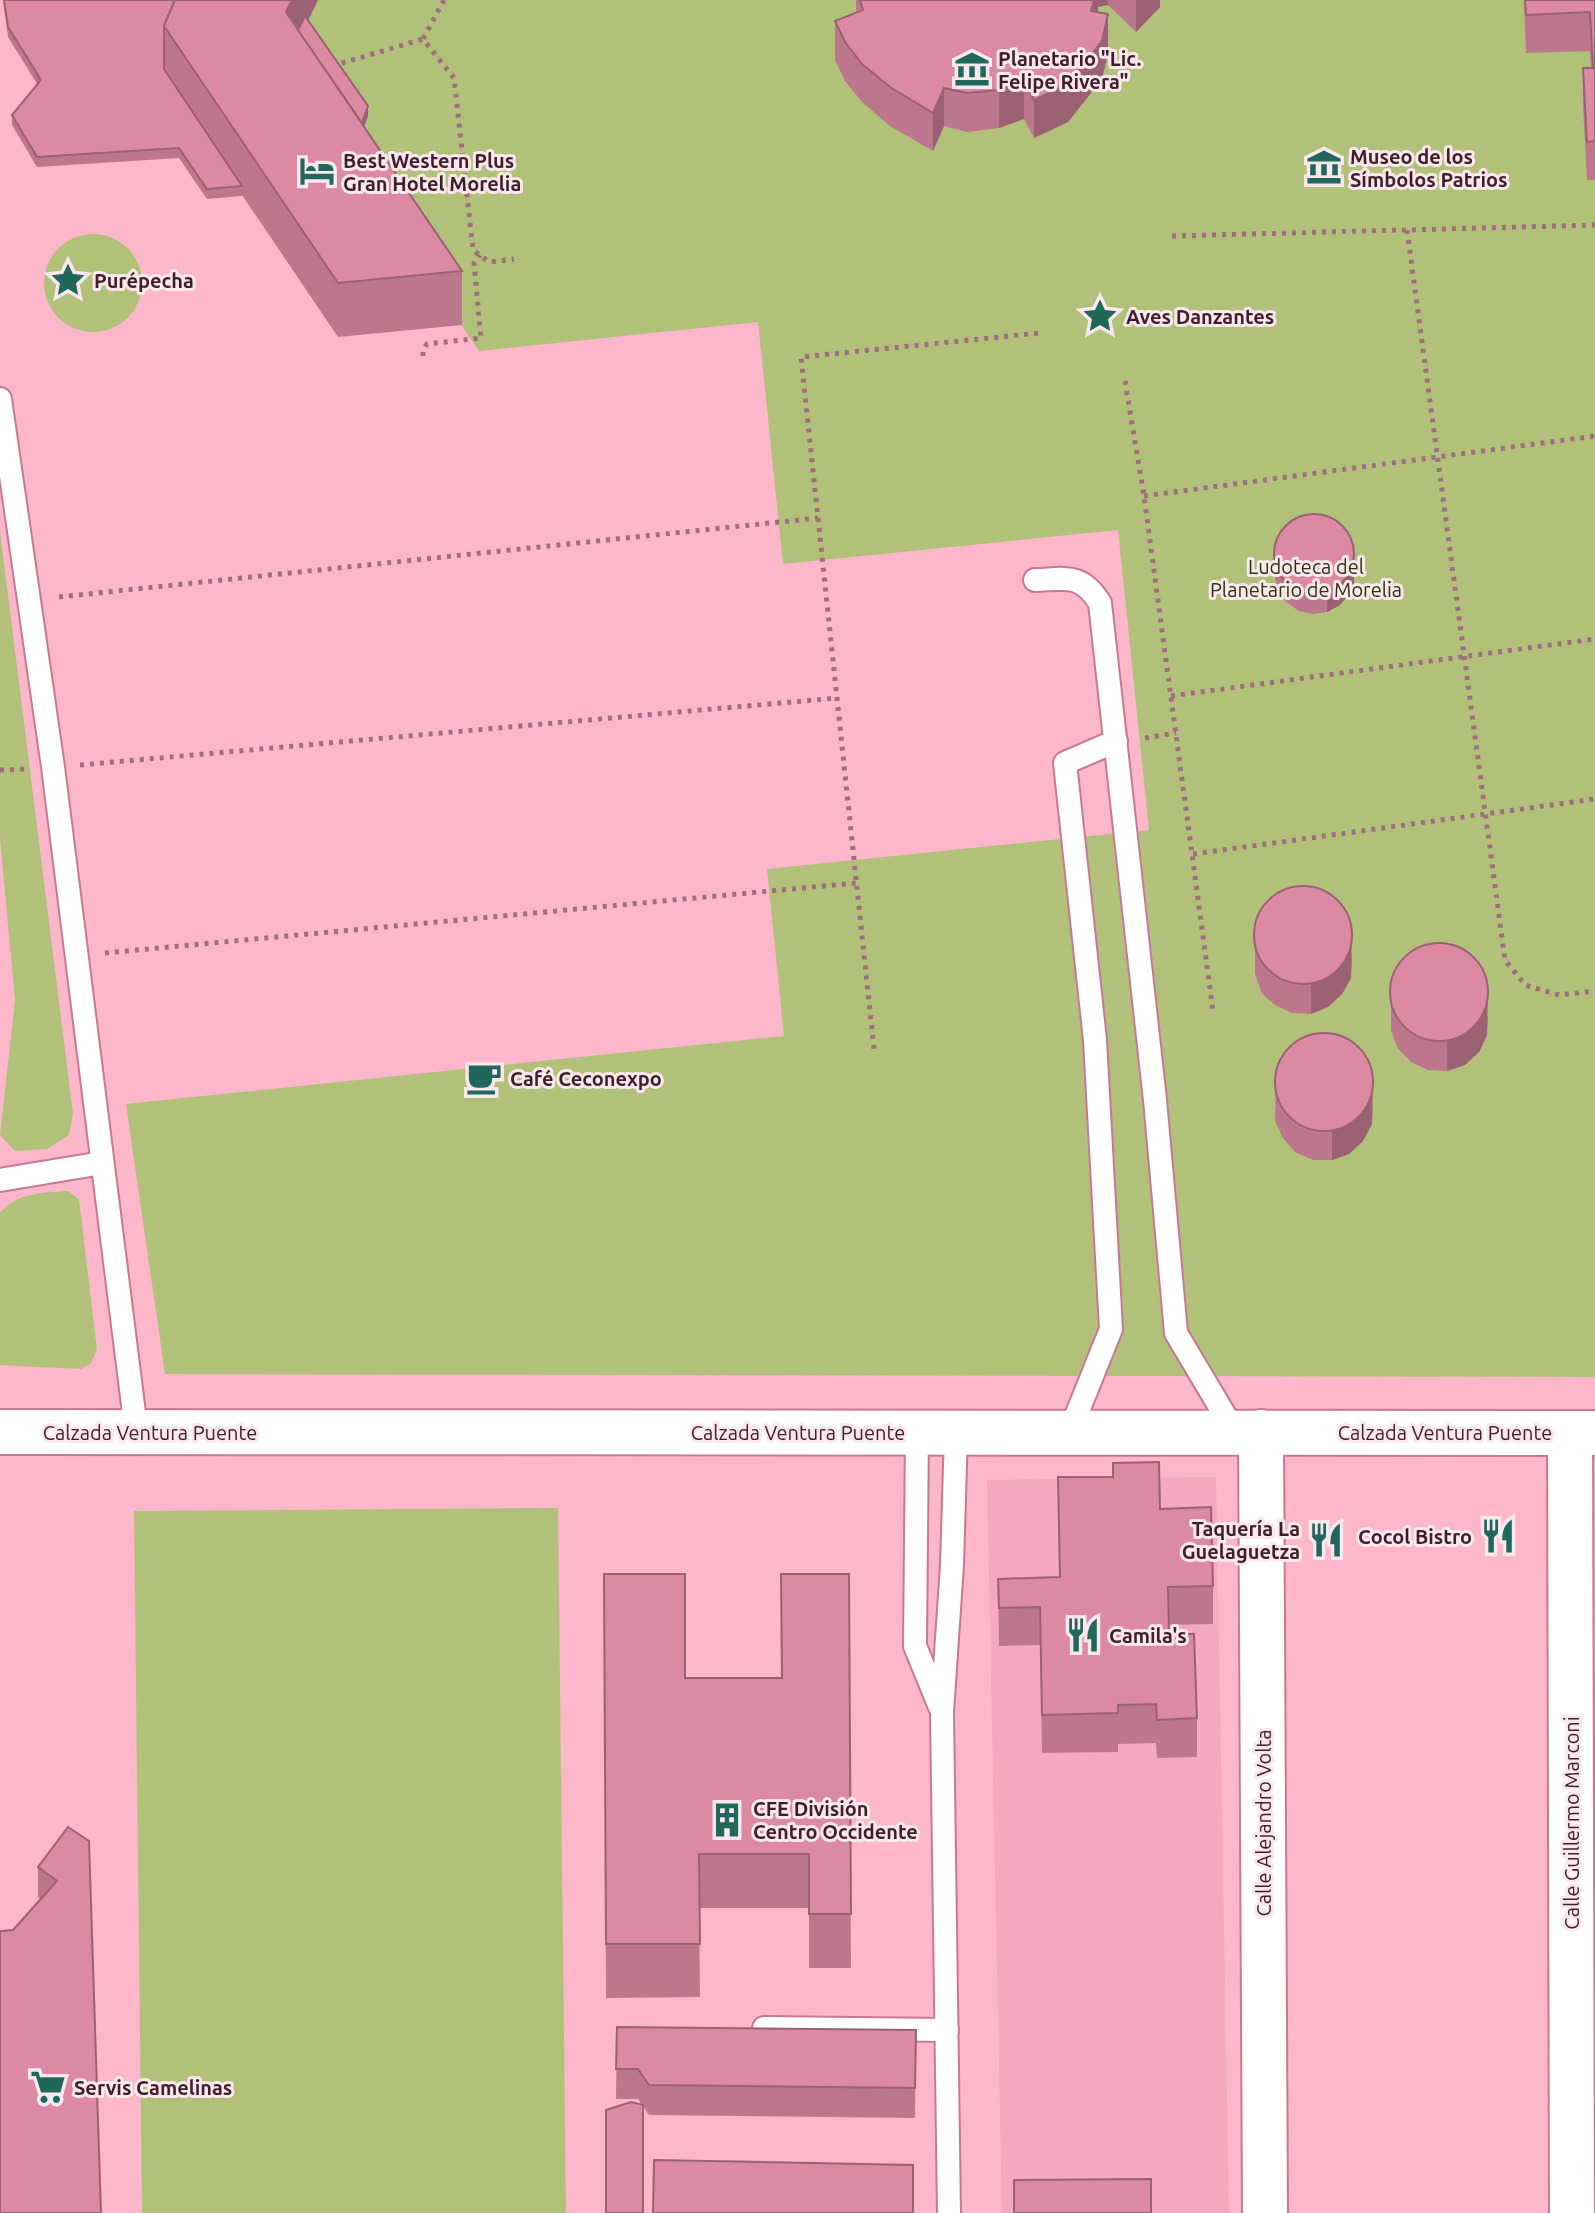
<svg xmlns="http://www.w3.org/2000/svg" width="1595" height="2213" font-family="Ubuntu,sans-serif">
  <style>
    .built { fill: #f4a9c0 }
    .green { fill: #b1c17a }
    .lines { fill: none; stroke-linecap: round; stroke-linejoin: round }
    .service-casing { stroke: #c97893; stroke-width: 26 }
    .minor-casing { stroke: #c97893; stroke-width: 48 }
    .tertiary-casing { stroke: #c97893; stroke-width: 48 }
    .path { stroke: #a16e7d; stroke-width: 5; stroke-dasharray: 4 6; stroke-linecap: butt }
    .service { stroke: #fff; stroke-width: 22 }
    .minor { stroke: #fff; stroke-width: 44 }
    .tertiary { stroke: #fff; stroke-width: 44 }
    .wall { fill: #bd778d }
    .shaded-wall { fill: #9a6173 }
    .building { fill: #dc8aa4; stroke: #9a6173; stroke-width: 2 }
    .labels { text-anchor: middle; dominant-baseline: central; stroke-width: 6; stroke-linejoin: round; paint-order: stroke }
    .poi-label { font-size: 20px; font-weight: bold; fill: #3e1e29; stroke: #fbe8ed; text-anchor: start }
    .park-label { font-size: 20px; fill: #2c340c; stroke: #fbe8ed }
    .street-label { font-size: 20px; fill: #3e1e29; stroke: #fbe8ed }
  </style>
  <rect width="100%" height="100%" fill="#fcb7cb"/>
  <path class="built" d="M1216,1477L1229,2213H1002L987,1480Z"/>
  <g class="green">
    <path d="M318,0H1595V1377L165,1374L126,1104L784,1036L767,869L1149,830L1118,530L783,564L758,322L479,351L351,162L305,26Z"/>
    <circle cx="93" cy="283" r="49"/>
    <path d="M0,531L73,1114L69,1135L47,1149L15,1151L0,1135L15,1000L0,839Z"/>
    <path d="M68,1191L79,1199L97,1350L91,1363L81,1369L0,1365V1213C17,1192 44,1193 68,1191Z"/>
    <path d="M558,1508L566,2213H142L134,1511Z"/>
  </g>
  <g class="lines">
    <g class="service-casing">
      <g id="service">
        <path d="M0,399L53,767L136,1429L143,1432"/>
        <path d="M1035,580C1067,579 1081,573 1100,603L1155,1100L1176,1333L1233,1429L1239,1432"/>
        <path d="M0,1180L102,1163"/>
        <path d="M917,1432L915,1646L940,1707"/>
        <path d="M1065,1432L1070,1431L1111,1329L1095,1040L1065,763L1116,741"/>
        <path d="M764,2028L947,2030"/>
        <path d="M949,2213L942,1712L952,1565L956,1432"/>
      </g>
    </g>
    <g class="minor-casing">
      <g id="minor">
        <path d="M1261,1432L1265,2213"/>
        <path d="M1570,1433L1572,2213"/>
      </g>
    </g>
    <g class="tertiary-casing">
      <path id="tertiary" d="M0,1432L1595,1433"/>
    </g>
    <g class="path">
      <path d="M444,0L423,39L454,78L473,250L489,262L514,259"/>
      <path d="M332,66L423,39"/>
      <path d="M1407,230L1505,960L1525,985L1559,995L1595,991"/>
      <path d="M1172,236L1595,225"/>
      <path d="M423,356V350L427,344L481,338L474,263L480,255"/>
      <path d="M1125,381L1144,496L1213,1011"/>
      <path d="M1144,496L1595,436"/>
      <path d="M59,597L818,518"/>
      <path d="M1171,696L1595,639"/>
      <path d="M1145,738L1176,733"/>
      <path d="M80,765L837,698"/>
      <path d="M0,770L27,769"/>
      <path d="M1193,854L1595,799"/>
      <path d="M105,953L856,883"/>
      <path d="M874,1049L801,357L1040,333"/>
    </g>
    <use href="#service" class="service"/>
    <use href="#minor" class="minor"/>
    <use href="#tertiary" class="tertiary"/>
  </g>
  <g class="wall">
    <path d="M3,0H318L308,20L368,116L364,127L462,271V325L338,337L242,195V196L207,199L179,158L37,167L12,125V115L37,84L8,37Z"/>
    <path d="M856,0H1160V7L1136,32L1108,5L1098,7V13L1108,53L1102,79L1068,122L1034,138L1024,119L999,128L967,132L944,126L933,151L890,126L862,102L845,81L835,60V21L856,12Z"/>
    <path d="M1524,0H1595V180H1587L1583,107V68H1591L1590,51L1526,53Z"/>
    <path d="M1274,552L1354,582L1348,595L1340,605L1327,612L1313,614L1299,611L1286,602L1277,589L1274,572Z"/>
    <path d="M1255,925L1352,958L1351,978L1342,994L1328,1007L1311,1014L1292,1013L1275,1005L1262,994L1255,974Z"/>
    <path d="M1391,982L1488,1016L1487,1035L1479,1052L1465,1065L1447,1071L1428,1070L1411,1062L1398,1049L1391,1031Z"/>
    <path d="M1276,1072L1373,1105L1372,1124L1363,1141L1349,1154L1332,1160H1313L1295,1152L1283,1138L1275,1121Z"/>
    <path d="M1058,1477L1160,1509L1213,1586V1624L1168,1625L1169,1634L1197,1718V1757L1157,1758L1156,1743L1118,1744V1752L1042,1753L1040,1645L999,1646L998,1579L1059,1577Z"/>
    <path d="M604,1574L685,1678H781L849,1574L851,1968H809V1908H699L700,1997L606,1998Z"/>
    <path d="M68,1827L101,2213L13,1930L41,1899L38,1897V1867Z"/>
    <path d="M617,2027L916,2030L915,2118L649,2115L638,2099H616Z"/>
  </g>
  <g class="shaded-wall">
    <path d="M292,0H318L289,60L286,12Z"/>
    <path d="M1094,0H1108V5L1098,7V22L1091,11Z"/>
    <path d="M1136,0H1160V7L1136,32Z"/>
    <path d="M1108,14V53L1102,79L1068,122L1034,138V100Z"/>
    <path d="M1024,80V119L999,128V90Z"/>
    <path d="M944,88V126L933,151V113Z"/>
    <path d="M368,106V116L351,162V152Z"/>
    <path d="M1354,562V582L1348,595L1340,605L1327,612V592Z"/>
    <path d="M1352,929L1351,978L1342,994L1328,1007L1311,1014V984Z"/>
    <path d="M1488,986L1487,1035L1479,1052L1465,1065L1447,1071V1041Z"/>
    <path d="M1373,1076L1372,1124L1363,1141L1349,1154L1332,1160V1131Z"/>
  </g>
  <g class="building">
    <path d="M4,0H175L164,26V69L242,186L207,189L179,148L37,157L12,115L41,80L8,27Z"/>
    <path d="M175,0H292L286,12L462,271L338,283L164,26Z"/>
    <path d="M860,0H1094L1091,11L1108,14L1102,41L1068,84L1034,100L1024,80L999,90L967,93L944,88L933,113L890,87L862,64L845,42L835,21L863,10Z"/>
    <path d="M1525,0H1595V141L1587,142L1583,68H1593L1590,12L1526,15Z"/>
    <path d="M305,16L368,106L362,123L298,30Z"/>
    <circle cx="1314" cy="554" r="40"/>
    <circle cx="1303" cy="935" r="49"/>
    <circle cx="1439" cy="992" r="49"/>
    <circle cx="1324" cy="1082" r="49"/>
    <path d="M1159,1462L1160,1509L1211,1507L1213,1586L1168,1587L1169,1634H1194L1197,1718L1157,1720L1156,1704L1118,1705V1713L1042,1715L1040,1607L999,1608L998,1579L1060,1577L1058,1477H1113V1463Z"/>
    <path d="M604,1574H685V1678H782L781,1574H849L851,1914H809V1854H699L700,1944H606Z"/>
    <path d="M68,1827L89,1841L101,2213H0V1931L13,1930L57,1881L38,1867Z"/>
    <path d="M617,2027L916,2030L915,2088L649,2085L638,2069H616Z"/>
    <path d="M631,2102L643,2105V2213H606V2110Z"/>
    <path d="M654,2160L913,2165V2213H653Z"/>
    <path d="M1151,2179V2213H1014V2180Z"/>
  </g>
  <defs>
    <g id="museum-bare" transform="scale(2.76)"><path d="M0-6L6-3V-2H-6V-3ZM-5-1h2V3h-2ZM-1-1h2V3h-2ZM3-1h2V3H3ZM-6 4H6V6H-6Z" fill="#21685c" stroke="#fbe8ed" stroke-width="2.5" paint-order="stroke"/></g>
    <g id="hotel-bare" transform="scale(2.76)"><path d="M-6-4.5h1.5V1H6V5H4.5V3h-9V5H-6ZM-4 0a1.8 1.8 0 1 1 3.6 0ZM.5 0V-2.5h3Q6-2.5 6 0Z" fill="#21685c" stroke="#fbe8ed" stroke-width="2.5" paint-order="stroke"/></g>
    <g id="sight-bare" transform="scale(2.76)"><path d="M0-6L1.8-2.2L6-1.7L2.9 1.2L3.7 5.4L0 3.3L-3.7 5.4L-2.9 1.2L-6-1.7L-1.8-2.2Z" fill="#21685c" stroke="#fbe8ed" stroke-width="2.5" paint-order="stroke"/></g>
    <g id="cafe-bare" transform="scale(2.76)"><path d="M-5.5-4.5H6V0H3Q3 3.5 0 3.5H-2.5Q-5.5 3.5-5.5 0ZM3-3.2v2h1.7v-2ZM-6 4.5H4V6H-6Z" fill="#21685c" stroke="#fbe8ed" stroke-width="2.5" paint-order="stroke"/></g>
    <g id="restaurant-bare" transform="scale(2.76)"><path d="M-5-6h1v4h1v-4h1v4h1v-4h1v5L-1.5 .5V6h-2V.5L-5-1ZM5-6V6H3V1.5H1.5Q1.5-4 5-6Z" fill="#21685c" stroke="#fbe8ed" stroke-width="2.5" paint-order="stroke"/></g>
    <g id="building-bare" transform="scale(2.76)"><path d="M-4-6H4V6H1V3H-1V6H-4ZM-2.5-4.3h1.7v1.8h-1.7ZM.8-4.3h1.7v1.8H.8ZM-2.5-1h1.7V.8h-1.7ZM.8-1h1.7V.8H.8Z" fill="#21685c" stroke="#fbe8ed" stroke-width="2.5" paint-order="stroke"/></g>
    <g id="supermarket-bare" transform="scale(2.76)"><path d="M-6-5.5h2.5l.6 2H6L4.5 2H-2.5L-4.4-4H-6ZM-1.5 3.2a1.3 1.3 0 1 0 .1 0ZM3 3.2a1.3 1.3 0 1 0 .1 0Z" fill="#21685c" stroke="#fbe8ed" stroke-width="2.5" paint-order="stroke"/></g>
  </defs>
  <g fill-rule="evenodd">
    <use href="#museum-bare" x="972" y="69"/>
    <use href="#museum-bare" x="1324" y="167"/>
    <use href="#hotel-bare" x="317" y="171"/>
    <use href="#sight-bare" x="68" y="280"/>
    <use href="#sight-bare" x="1100" y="316"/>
    <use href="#cafe-bare" x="484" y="1078"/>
    <use href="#restaurant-bare" x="1498" y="1536"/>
    <use href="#restaurant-bare" x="1326" y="1540"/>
    <use href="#restaurant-bare" x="1083" y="1635"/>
    <use href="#building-bare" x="727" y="1820"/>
    <use href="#supermarket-bare" x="48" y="2087"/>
  </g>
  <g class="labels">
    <g class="poi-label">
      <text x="998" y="58">Planetario "Lic.<tspan x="998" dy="23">Felipe Rivera"</tspan></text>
      <text x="1350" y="156">Museo de los<tspan x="1350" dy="23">Símbolos Patrios</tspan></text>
      <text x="343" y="160">Best Western Plus<tspan x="343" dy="23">Gran Hotel Morelia</tspan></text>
      <text x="94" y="280">Purépecha</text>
      <text x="1126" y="316">Aves Danzantes</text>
      <text x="510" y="1078">Café Ceconexpo</text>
      <text x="1300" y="1528" text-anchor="end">Taquería La<tspan x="1300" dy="23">Guelaguetza</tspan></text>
      <text x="1472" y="1536" text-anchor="end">Cocol Bistro</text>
      <text x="1109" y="1635">Camila's</text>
      <text x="753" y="1808">CFE División<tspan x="753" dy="23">Centro Occidente</tspan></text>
      <text x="74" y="2087">Servis Camelinas</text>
    </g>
    <g class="park-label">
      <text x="1306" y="566">Ludoteca del<tspan x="1306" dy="23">Planetario de Morelia</tspan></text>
    </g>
    <g class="street-label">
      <text x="150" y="1432">Calzada Ventura Puente</text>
      <text x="798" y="1432">Calzada Ventura Puente</text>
      <text x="1445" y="1432">Calzada Ventura Puente</text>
      <text transform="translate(1263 1823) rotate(-90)">Calle Alejandro Volta</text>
      <text transform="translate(1571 1823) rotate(-90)">Calle Guillermo Marconi</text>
    </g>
  </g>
</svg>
